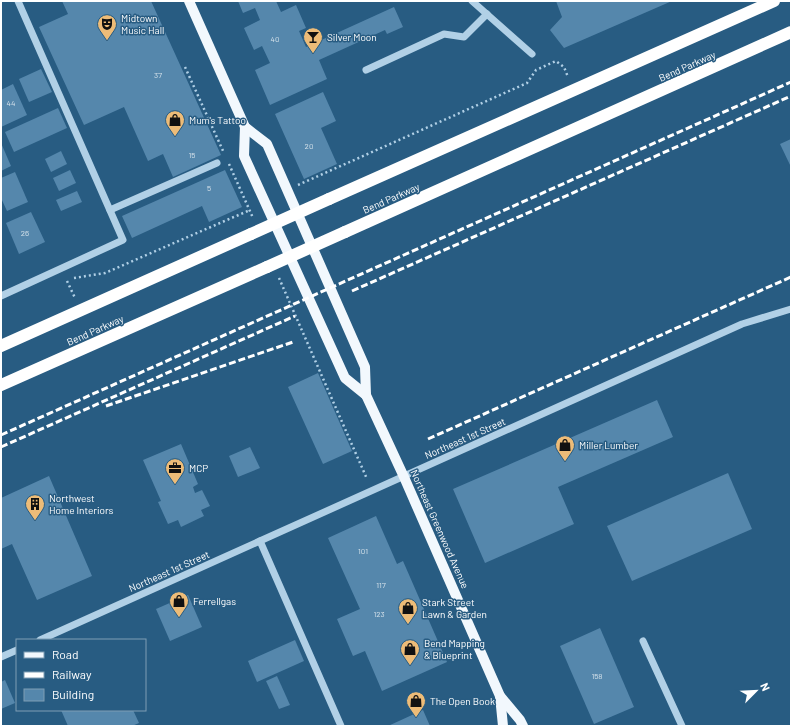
<svg xmlns="http://www.w3.org/2000/svg" width="792" height="727" font-family="Barlow,sans-serif">
  <style>
    .building { fill: #5587ac }
    .lines { fill: none; stroke-linecap: round; stroke-linejoin: round }
    .path { stroke: #b1d0e6; stroke-width: 2.5; stroke-dasharray: 2 3; stroke-linecap: butt }
    .minor { stroke: #b1d0e6; stroke-width: 7 }
    .major { stroke: #f2f8fd; stroke-width: 10 }
    .highway { stroke: #fff; stroke-width: 12 }
    .rail { stroke: #fff; stroke-width: 3; stroke-dasharray: 7 3; stroke-linecap: butt }
    .highway-bridge { stroke: #fff; stroke-width: 12 }
    .labels { text-anchor: middle; dominant-baseline: central; stroke-width: 3; stroke-linejoin: round; paint-order: stroke }
    .number-label { font-size: 8px; fill: #d4e1ea }
    .poi-label { font-size: 10px; fill: #fff; stroke: #285c82; text-anchor: start }
    .street-label { font-size: 10px; fill: #fff; stroke: #285c82 }
  </style>
  <rect width="100%" height="100%" fill="#285c82"/>
  <g class="building">
    <path d="M62,1H151L221,155L173,177L163,154L148,161L124,107L84,125L39,27L68,14Z"/>
    <path d="M238,1H276L281,12L296,5L306,28L299,31L306,47L394,7L403,27L387,34L385,30L319,60L327,79L270,105L255,70L270,63L262,46L254,50L244,28L260,20L255,8L243,13Z"/>
    <path d="M556,1H672L564,48L550,30L562,17Z"/>
    <path d="M41,69L52,92L29,102L19,79Z"/>
    <path d="M13,84L27,115L1,127V90Z"/>
    <path d="M323,92L336,121L321,128L337,164L304,179L275,114Z"/>
    <path d="M58,108L67,128L14,152L5,132Z"/>
    <path d="M791,139V167L780,144Z"/>
    <path d="M1,143L11,166L1,171Z"/>
    <path d="M61,151L67,164L51,172L45,159Z"/>
    <path d="M70,170L76,183L59,191L53,178Z"/>
    <path d="M225,170L242,207L209,222L202,206L132,238L122,216Z"/>
    <path d="M15,172L28,202L7,211L1,198V178Z"/>
    <path d="M77,191L82,202L61,211L56,200Z"/>
    <path d="M31,212L45,242L19,254L6,223Z"/>
    <path d="M318,373L352,451L323,464L288,387Z"/>
    <path d="M657,400L673,437L558,487L574,524L485,563L453,489Z"/>
    <path d="M181,444L198,484L193,487L195,493L202,490L210,506L201,510L204,516L181,527L178,520L168,524L158,502L161,501L143,460Z"/>
    <path d="M250,447L260,468L238,477L229,456Z"/>
    <path d="M728,473L752,529L632,581L607,526Z"/>
    <path d="M49,476L92,576L37,600L12,544L1,549V498Z"/>
    <path d="M376,516L397,564L403,561L447,662L382,691L365,651L353,656L337,619L360,609L328,538Z"/>
    <path d="M188,595L202,627L170,641L156,609Z"/>
    <path d="M600,628L634,707L594,724L560,646Z"/>
    <path d="M295,640L304,661L257,682L248,661Z"/>
    <path d="M277,676L290,705L279,709L266,681Z"/>
    <path d="M5,680L15,703L1,709V682Z"/>
    <path d="M61,710H133L139,723L132,726H68Z"/>
    <path d="M423,710L430,726H388Z"/>
  </g>
  <g class="lines">
    <g class="path">
      <path d="M185,67L224,153"/>
      <path d="M229,164L253,218"/>
      <path d="M298,185L527,83L536,70L556,61L564,67L568,77"/>
      <path d="M74,278L105,273L250,210"/>
      <path d="M279,278L367,479"/>
      <path d="M67,281L75,298"/>
    </g>
    <g class="minor">
      <path d="M472,1L532,54"/>
      <path d="M366,70L444,34L464,37L487,14"/>
      <path d="M110,210L217,163"/>
      <path d="M1,296L123,240L18,1"/>
      <path d="M260,541L341,726"/>
      <path d="M40,640L742,324L791,309"/>
      <path d="M643,641L682,726"/>
      <path d="M1,657L17,650"/>
    </g>
    <g class="major">
      <path d="M189,1L245,127L244,156L345,378L366,395"/>
      <path d="M245,127L267,144L365,367L366,395L404,477L500,696L520,720L523,726"/>
      <path d="M500,696L503,726"/>
    </g>
    <g class="highway">
      <path d="M329,199L774,1"/>
      <path d="M345,232L791,32"/>
      <path d="M1,346L251,234"/>
      <path d="M1,385L267,267"/>
    </g>
    <g class="rail">
      <path d="M352,291L791,96"/>
      <path d="M106,406L293,342"/>
      <path d="M1,435L791,82"/>
      <path d="M428,439L791,277"/>
      <path d="M1,447L295,316"/>
    </g>
    <g class="highway-bridge">
      <path d="M251,234L329,199"/>
      <path d="M267,267L345,232"/>
    </g>
  </g>
  <defs>
    <g id="theatre-pin" transform="scale(1)"><path d="M0 17L-7.5 6A9.5 9.5 0 1 1 7.5 6Z" fill="#edbc78" stroke="#285c82"/><path d="M-5-5.5Q0-4 5-5.5V0Q5 5 0 6Q-5 5-5 0ZM-3.3-2.5H-1v1.5H-3.3ZM1-2.5H3.3v1.5H1ZM-2.8 1Q0 5.5 2.8 1Z" fill="#111"/></g>
    <g id="bar-pin" transform="scale(1)"><path d="M0 17L-7.5 6A9.5 9.5 0 1 1 7.5 6Z" fill="#edbc78" stroke="#285c82"/><path d="M-6-5H6L.8 .8V4.5H3.5V6h-7V4.5H-.8V.8Z" fill="#111"/></g>
    <g id="shop-pin" transform="scale(1)"><path d="M0 17L-7.5 6A9.5 9.5 0 1 1 7.5 6Z" fill="#edbc78" stroke="#285c82"/><path d="M-5-2.5h2.3a2.7 3.5 0 0 1 5.4 0H5L5.5 6h-11ZM-1.5-2.5h3a1.5 2.3 0 0 0-3 0Z" fill="#111"/></g>
    <g id="office-pin" transform="scale(1)"><path d="M0 17L-7.5 6A9.5 9.5 0 1 1 7.5 6Z" fill="#edbc78" stroke="#285c82"/><path d="M-6-3h4V-5.5h4V-3h4V5H-6ZM-1-4.5V-3h2v-1.5ZM-6 0V1H6V0Z" fill="#111"/></g>
    <g id="building-pin" transform="scale(1)"><path d="M0 17L-7.5 6A9.5 9.5 0 1 1 7.5 6Z" fill="#edbc78" stroke="#285c82"/><path d="M-4-6H4V6H1V3H-1V6H-4ZM-2.5-4.3h1.7v1.8h-1.7ZM.8-4.3h1.7v1.8H.8ZM-2.5-1h1.7V.8h-1.7ZM.8-1h1.7V.8H.8Z" fill="#111"/></g>
  </defs>
  <g fill-rule="evenodd">
    <use href="#theatre-pin" x="107" y="24"/>
    <use href="#bar-pin" x="313" y="37"/>
    <use href="#shop-pin" x="175" y="120"/>
    <use href="#shop-pin" x="565" y="445"/>
    <use href="#office-pin" x="175" y="468"/>
    <use href="#building-pin" x="35" y="504"/>
    <use href="#shop-pin" x="179" y="601"/>
    <use href="#shop-pin" x="408" y="608"/>
    <use href="#shop-pin" x="410" y="649"/>
    <use href="#shop-pin" x="416" y="701"/>
  </g>
  <g class="labels">
    <g class="number-label">
      <text x="275" y="39">40</text>
      <text x="158" y="75">37</text>
      <text x="11" y="103">44</text>
      <text x="309" y="146">20</text>
      <text x="192" y="155">15</text>
      <text x="209" y="188">5</text>
      <text x="25" y="233">26</text>
      <text x="363" y="551">101</text>
      <text x="381" y="585">117</text>
      <text x="379" y="614">123</text>
      <text x="597" y="676">158</text>
    </g>
    <g class="poi-label">
      <text x="121" y="18">Midtown<tspan x="121" dy="12">Music Hall</tspan></text>
      <text x="327" y="37">Silver Moon</text>
      <text x="189" y="120">Mum's Tattoo</text>
      <text x="579" y="445">Miller Lumber</text>
      <text x="189" y="468">MCP</text>
      <text x="49" y="498">Northwest<tspan x="49" dy="12">Home Interiors</tspan></text>
      <text x="193" y="601">Ferrellgas</text>
      <text x="422" y="602">Stark Street<tspan x="422" dy="12">Lawn &amp; Garden</tspan></text>
      <text x="424" y="643">Bend Mapping<tspan x="424" dy="12">&amp; Blueprint</tspan></text>
      <text x="430" y="701">The Open Book</text>
    </g>
    <g class="street-label">
      <text transform="translate(687 66) rotate(-24)">Bend Parkway</text>
      <text transform="translate(391 198) rotate(-24)">Bend Parkway</text>
      <text transform="translate(95 330) rotate(-24)">Bend Parkway</text>
      <text transform="translate(465 438) rotate(-24)">Northeast 1st Street</text>
      <text transform="translate(440 529) rotate(66)">Northeast Greenwood Avenue</text>
      <text transform="translate(169 571) rotate(-24)">Northeast 1st Street</text>
    </g>
  </g>
  <rect width="792" height="727" fill="none" stroke="#ffffff" stroke-width="4"/>
  <rect x="16" y="639" width="130" height="72" fill="#285c82" stroke="#7e9db4"/>
  <rect x="24" y="652" width="20" height="6" fill="#f2f8fd" stroke="#7e9db4"/>
  <text x="52" y="659" font-size="12" fill="#ffffff">Road</text>
  <rect x="24" y="672" width="20" height="6" fill="#ffffff" stroke="#7e9db4"/>
  <text x="52" y="679" font-size="12" fill="#ffffff">Railway</text>
  <rect x="24" y="689" width="20" height="12" fill="#5587ac" stroke="#7e9db4"/>
  <text x="52" y="699" font-size="12" fill="#ffffff">Building</text>
  <g transform="translate(756 691) rotate(66)" stroke="#285c82" stroke-width="3" paint-order="stroke">
  <path d="M0-3L7 15L0 10L-7 15Z" fill="#ffffff"/>
  <text y="-6" font-size="11" font-weight="bold" text-anchor="middle" fill="#ffffff">N</text>
  </g>
</svg>
